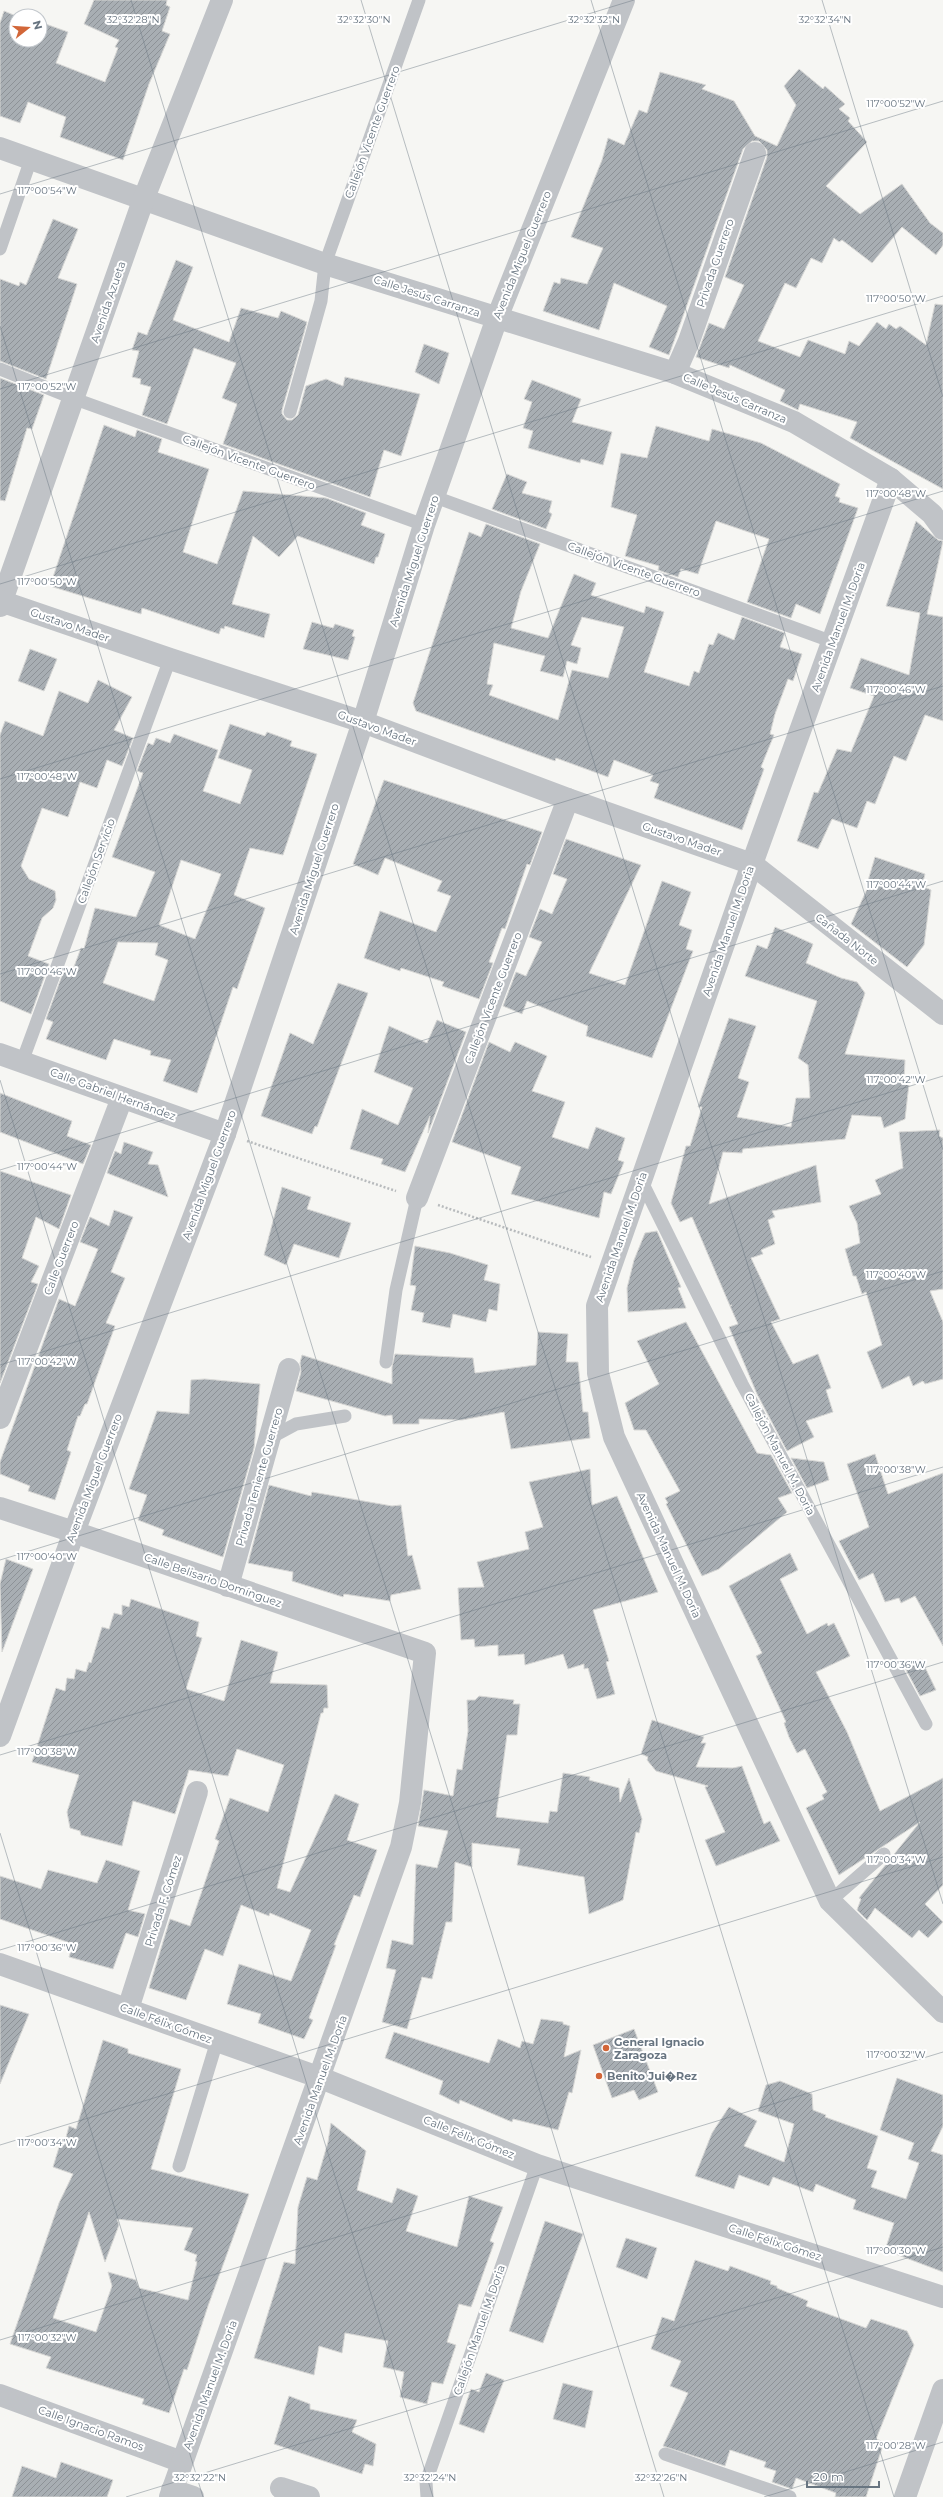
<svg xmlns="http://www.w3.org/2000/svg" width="943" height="2497" font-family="Montserrat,sans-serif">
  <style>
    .building { fill: url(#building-hatch); stroke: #d8d8d6; fill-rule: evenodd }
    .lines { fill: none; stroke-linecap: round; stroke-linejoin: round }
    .path { stroke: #b8bbbd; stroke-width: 2.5; stroke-dasharray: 2 2; stroke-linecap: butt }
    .service { stroke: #c0c3c7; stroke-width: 13 }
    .minor { stroke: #c0c3c7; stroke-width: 22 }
    .tertiary { stroke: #c0c3c7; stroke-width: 22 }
    .ticks { fill: none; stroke: #687581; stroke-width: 1; stroke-opacity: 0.45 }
    .poi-dot { fill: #d26638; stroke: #fff; stroke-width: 1.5 }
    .labels { text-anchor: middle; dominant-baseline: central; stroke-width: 4; stroke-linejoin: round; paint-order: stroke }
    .street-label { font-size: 11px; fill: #687581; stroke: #fff }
    .poi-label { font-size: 11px; font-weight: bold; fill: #687581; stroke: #fff; text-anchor: start }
    .ticks-label { font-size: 10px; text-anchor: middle; fill: #687581; stroke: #fff; stroke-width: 4; stroke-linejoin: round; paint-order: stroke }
  </style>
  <defs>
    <pattern id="building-hatch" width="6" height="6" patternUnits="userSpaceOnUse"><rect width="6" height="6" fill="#a8aeb3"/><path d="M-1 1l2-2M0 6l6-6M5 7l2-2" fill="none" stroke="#8d9297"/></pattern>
  </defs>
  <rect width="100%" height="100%" fill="#f6f6f3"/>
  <g class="building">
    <path d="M94,0H167L166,5L170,7L162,31L170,34L149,84L123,160L60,137L66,117L28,102L20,123L0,116V23L4,11L16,16V40H40V22L68,32L56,63L105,82L118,48L115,47L119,40L84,24Z"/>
    <path d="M799,69L823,89L825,86L845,104L839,109L850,118L848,121L867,142L826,186L860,214L902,184L930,223L943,233V245L936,255L902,227L872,263L842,240L839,242L834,238L822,263L811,258L796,288L785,283L758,341L800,357L808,340L845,354L849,341L859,346L877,322L886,329L889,324L896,329L900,326L926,345L935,304L943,305V489L850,438L857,422L800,404L798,410L780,401L785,390L730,365L729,368L696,357L709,323L724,329L744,285L725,277L767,157V150L759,141H752L743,149L669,355L649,347L667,306L614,283L599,330L543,311L554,282L560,284L561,278L587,284L603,248L571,237L602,160L608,138L624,145L639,110L647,113L660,72L706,85L702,89L734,101L755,136L777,146L796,105L784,86Z"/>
    <path d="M53,219L78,229L58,278L77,284L46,379L0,361V279L19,286L20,282L26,285Z"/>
    <path d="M176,260L193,267L173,320L229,342L241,308L278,318L281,311L307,322L282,410V414L287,420H292L298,415L306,386L326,379L343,386L345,377L420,394L401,456L384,450L370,497L223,444L237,404L222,398L236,363L194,348L167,424L142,415L151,387L140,384L141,379L132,377L139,351L132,350L138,332L147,335Z"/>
    <path d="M424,344L449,353L439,384L415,372Z"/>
    <path d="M0,378L44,395L32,429L27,428L5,501L0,500Z"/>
    <path d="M532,380L581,399L572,422L612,432L603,465L581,459L580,463L528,448L533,431L523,428L532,402L524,399Z"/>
    <path d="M104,425L135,437L137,430L162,439L158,452L209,469L183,552L217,564L243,491L326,498L366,513L361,525L385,534L378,557H376L374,564L298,536L279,557L253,536L232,604L270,614L264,638L225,626L224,629L221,628L219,634L142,608L141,614L50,586Z"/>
    <path d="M656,426L709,441L712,429L761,443L840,484L835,496L840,498L839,502L858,508L820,614L796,604L791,618L747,602L769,539L716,521L698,574L681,569L678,577L658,570L659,566L625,556L637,515L611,507L621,453L647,458Z"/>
    <path d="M507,474L527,482L522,493L552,501L549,512L552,514L546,529L492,509Z"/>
    <path d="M916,521L938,540L943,541L927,614L943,617V721L925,715L906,761L894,756L875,804L867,801L857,828L832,819L818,849L797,841L814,792L818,793L837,749L851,752L874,696L850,688L861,658L909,675L920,613L886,606Z"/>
    <path d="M486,524L540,544L521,591L511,628L548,638L574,574L596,583L591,595L644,613L646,606L664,612L644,672L689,686L694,671L699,673L709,644L713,645L718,633L734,640L742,617L785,633L780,647L802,654L793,681L788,679L775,714L770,734L774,735L761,767L764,769L742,830L654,798L659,784L650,781L653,775L614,760L608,777L556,758L555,761L416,711L413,703L469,532L481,537ZM582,617L624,627L608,678L572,670L558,720L489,695L493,685L487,684L494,643L545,656L540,671L563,677L567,661L577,664L581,648L571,645Z"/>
    <path d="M312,622L333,628L335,624L354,630L352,636L355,637L348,660L303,649Z"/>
    <path d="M30,649L57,659L44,691L18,681Z"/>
    <path d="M98,680L132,697L114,730L133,738L122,766L107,760L97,788L80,782L68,817L42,808L21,866L29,879L55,891L56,900L53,908L42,918L28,956L49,964L31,1014L0,1001V735L5,721L43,736L59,691L88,703Z"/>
    <path d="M230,724L265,736L267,732L292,741L290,746L317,754L283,855L250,848L234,895L265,908L237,989L233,987L197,1093L163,1081L171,1060L150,1055L151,1051L114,1039L106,1060L46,1039L53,1022L46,1019L64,970L72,972L81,948L84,949L95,908L136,917L155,872L112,857L143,773L137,771L148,743L153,745L156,738L170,743L174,734L218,750L203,791L240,804L252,770L218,758ZM181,860L221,874L195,939L159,925ZM118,942L158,943L155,955L168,960L154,1001L103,983Z"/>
    <path d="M384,780L542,832L530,865L527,864L505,929L502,928L489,962L493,963L479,999L442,986L444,982L401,968L400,971L364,958L380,911L436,932L451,896L437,891L442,881L385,858L378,875L353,864Z"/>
    <path d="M566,839L641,865L589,973L625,985L662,881L691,892L679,925L692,930L686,949L693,951L652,1058L586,1036L588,1026L527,1001L522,1014L503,1006L516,972L526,976L542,942L529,937L540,909L552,914L567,879L553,874Z"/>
    <path d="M875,857L925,874L922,886L931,890L924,945L907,967L851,924L869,885L867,884Z"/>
    <path d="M775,927L813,944L806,963L841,978L857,982L865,993L845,1054L905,1060L904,1083L909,1084L905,1119L884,1128L881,1117L852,1115L845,1139L743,1149L742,1153L723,1152L709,1204L816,1165L821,1202L772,1211L775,1217L768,1220L775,1244L761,1250L763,1254L751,1258L780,1319L771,1322L793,1364L818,1354L831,1388L826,1390L833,1412L806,1421L814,1437L787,1451L757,1394L729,1327L738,1324L730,1306L732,1305L730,1306L692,1217L680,1222L671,1203L686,1146H690L702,1107H698L729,1018L756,1026L738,1078L749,1082L737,1117L791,1127L796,1098H810L808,1065L798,1058L817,1001L745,976L757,945L767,949Z"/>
    <path d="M338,983L368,993L317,1127L315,1126L312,1134L261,1116L290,1033L313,1044Z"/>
    <path d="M437,1020L466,1032L428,1133L430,1116L405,1172L381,1164L383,1159L350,1149L362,1109L398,1125L413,1088L374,1072L389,1026L427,1043Z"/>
    <path d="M489,1042L510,1052L515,1042L547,1056L532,1091L565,1102L552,1137L588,1149L596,1127L625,1138L618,1160L624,1162L611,1194L604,1192L599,1218L511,1194L521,1167L452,1142Z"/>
    <path d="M0,1093L72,1121L67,1136L91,1145L83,1164L0,1132Z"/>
    <path d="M940,1130L939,1136L943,1138V1289L930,1291L943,1322V1379L925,1384L923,1381L913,1386L909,1376L882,1389L867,1352L882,1345L866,1292L862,1294L856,1276H853L845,1249L860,1243L857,1223L849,1206L881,1194L875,1180L903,1168L899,1132Z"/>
    <path d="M124,1142L153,1152L148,1164L158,1165L168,1197L107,1173L115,1151L121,1154Z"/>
    <path d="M0,1171L71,1195L59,1229L36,1217L22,1258L39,1266L31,1282L38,1284L0,1383Z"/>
    <path d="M282,1187L311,1197L307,1209L351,1223L339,1258L294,1244L286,1265L264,1255Z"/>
    <path d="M114,1210L133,1217L111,1272L125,1278L106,1323L115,1326L87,1404H85L80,1416H78L67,1450L71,1452L55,1500L28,1491L30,1486L0,1474V1462L59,1299L75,1306L98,1249L80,1242L90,1217L109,1226Z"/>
    <path d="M657,1231L681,1287L678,1288L686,1308L628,1312L627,1288L634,1260L645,1233Z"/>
    <path d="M415,1246L450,1253L488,1265L484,1280L500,1284L497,1311L489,1309L486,1322L453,1314L450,1328L422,1322L424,1313L411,1310L416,1286L410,1285Z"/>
    <path d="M686,1322L757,1453L771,1455L792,1493L778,1498L787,1512L719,1569L702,1576L666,1504L668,1503L665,1498L680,1491L646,1430H634L625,1403L659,1384L637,1341Z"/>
    <path d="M538,1332L568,1334L566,1362H578L583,1412H588L590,1438L511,1449L504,1412L462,1420L419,1419V1424H393L392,1415L385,1416L296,1391L301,1372L300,1363L302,1355L392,1384V1367L395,1354L473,1358L475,1373L536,1365Z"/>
    <path d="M205,1379L260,1384L254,1448L223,1557L162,1535L164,1530L138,1520L147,1495L129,1489L157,1411L189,1414L191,1380Z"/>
    <path d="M875,1454L888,1494L943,1473V1646L915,1596L901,1603L899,1598L885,1602L873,1573L859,1580L839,1541L869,1527L847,1464Z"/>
    <path d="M791,1458L824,1462L829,1480L807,1488Z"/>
    <path d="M590,1469L592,1505L617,1496L658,1592L593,1610L609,1661L606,1662L615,1694L597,1699L588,1668L584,1669V1664L568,1669L563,1654L525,1665L524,1654L498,1656V1645L475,1647L474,1639L461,1640L458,1588L484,1587L477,1562L529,1549L525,1532L543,1527L529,1482Z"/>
    <path d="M269,1485L311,1496L312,1492L392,1506L401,1505L408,1556L412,1555L421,1589L391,1595L390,1601L344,1594L343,1597L292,1581L293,1572L248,1563Z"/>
    <path d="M790,1553L798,1570L780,1579L807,1634L827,1623L828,1626L834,1623L850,1656L816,1672L847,1732L880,1811L943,1778V1885L925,1904L943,1922L928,1938L919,1930L912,1938L875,1908L867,1920L857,1910L861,1899L859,1898L920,1822L839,1875L806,1808L824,1799L822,1795L827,1792L805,1749L797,1753L789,1737L784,1723L786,1722L756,1656L762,1653L729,1586Z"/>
    <path d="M6,1559L33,1569L2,1652L0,1584Z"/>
    <path d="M131,1599L199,1622L196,1636L202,1638L186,1689L224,1701L241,1640L278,1652L270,1683L327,1685L328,1708H324L323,1713H321L277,1888L290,1892L335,1794L359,1804L347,1840L377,1850L360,1897L354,1895L334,1945H336L309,2018L313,2020L304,2039L258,2023L261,2014L227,2004L239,1964L291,1981L311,1930L270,1913L269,1916L241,1905L223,1956L205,1949L186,2000L149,1988L170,1919L190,1926L219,1841L215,1839L230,1798L268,1812L284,1765L237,1749L228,1776L189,1770L175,1814L133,1801L122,1846L81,1835L80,1831L70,1828L67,1812L79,1775L32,1762L56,1688L65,1691L67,1678L74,1679L76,1669L86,1672L89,1662L91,1663L102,1627L109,1629L114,1613L122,1615V1605L129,1607Z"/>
    <path d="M921,1659L936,1690L920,1696L904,1666Z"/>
    <path d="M479,1696L514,1700L513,1704H520L517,1735H507L496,1817L548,1823L550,1811L557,1812L563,1773L590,1777L589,1780L619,1788L620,1802L629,1778L642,1819L639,1833L636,1832L623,1900L589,1914L584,1877L517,1865L520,1849L472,1843V1867L455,1862L452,1922H446L432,1979L422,1977L407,2029L382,2022L396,1970L386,1968L392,1940L413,1945L416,1864L437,1868L448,1831L418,1826L424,1790L453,1796L457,1769L462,1770L468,1731L467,1700H475Z"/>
    <path d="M652,1720L704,1737L701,1743H706L696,1767L733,1768L742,1766L764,1824L770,1821L780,1841L716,1866L705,1840L725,1832L705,1787L708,1786L656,1771L647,1760L648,1757L641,1754Z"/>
    <path d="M106,1860L140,1871L128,1910L145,1914L138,1937L126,1933L113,1969L69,1957L73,1944L0,1919V1876L41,1889L48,1870L97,1883Z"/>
    <path d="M0,2005L29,2014L0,2084Z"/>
    <path d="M541,2019L563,2022V2024L570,2026L564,2057L581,2050L572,2093L569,2092L558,2130L513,2119L512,2122L460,2100L459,2104L439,2094L443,2081L385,2058L394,2032L489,2063L498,2039L520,2048L522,2041L533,2044Z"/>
    <path d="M634,2029L658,2092L639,2100L634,2090L612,2098L593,2045Z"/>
    <path d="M103,2040L128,2049V2053L181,2069L151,2169L249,2194L208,2306L187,2370L184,2369L169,2413L142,2404L144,2399L46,2368L51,2357L10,2344L59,2203L73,2174L53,2167L60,2144L64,2145L69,2126L76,2129ZM89,2212L105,2262L119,2225L117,2219L193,2228L184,2250L197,2255L195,2261L197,2262L188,2300L139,2288L136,2280L108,2272L112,2286L96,2332L53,2318Z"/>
    <path d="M897,2078L943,2095V2126L931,2151L943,2155V2272L885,2250L894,2223L853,2209L856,2200L816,2184L813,2192L773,2177L769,2186L739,2175L734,2189L695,2176L712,2133L729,2107L757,2121L744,2146L784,2162L794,2124L758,2111L766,2085L780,2081L812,2094L813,2110L826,2115L825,2117L878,2136L867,2168L877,2171L871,2187L906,2199L919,2163L908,2159L914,2143L880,2130Z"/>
    <path d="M331,2123L366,2151L357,2190L392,2203L397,2188L418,2196L406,2231L457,2247L469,2196L503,2207L490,2241L494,2243L473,2302L471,2307L459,2304L447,2342L456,2345L443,2384L432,2382L427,2404L400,2397L404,2372L383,2367L388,2341L345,2333L342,2353L319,2346L314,2375L254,2358L284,2262L295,2264L298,2207L307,2177L317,2180L328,2142Z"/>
    <path d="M545,2221L583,2234L543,2343L509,2331Z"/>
    <path d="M626,2238L657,2248L647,2279L616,2267Z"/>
    <path d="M695,2260L728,2271L730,2266L771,2281L770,2284L777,2286V2288L808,2301L806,2306L866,2328L871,2319L907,2331L914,2345L876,2439L884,2442L866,2497H835L836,2493L796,2478L792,2489L772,2482L776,2471L764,2467L766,2462L730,2450L725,2466L663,2446L688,2393L670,2386L681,2361L651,2349L662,2317L674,2321Z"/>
    <path d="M486,2373L504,2380L484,2433L459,2424L471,2389L479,2392Z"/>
    <path d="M563,2383L593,2391L585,2428L553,2419Z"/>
    <path d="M289,2396L310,2404V2409L357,2420L352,2432L376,2444L373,2466L365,2464L362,2474L274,2444Z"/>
    <path d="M61,2462L113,2480L107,2497H12L22,2466L56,2478Z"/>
  </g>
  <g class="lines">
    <g class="path">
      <path d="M247,1141L396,1191"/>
      <path d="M438,1205L591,1257"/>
    </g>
    <g class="service">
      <path d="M0,249L31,159"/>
      <path d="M0,369L75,399L424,525"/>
      <path d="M290,412L321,301L325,264L419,0"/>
      <path d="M435,497L833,642"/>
      <path d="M22,1062L170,659"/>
      <path d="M641,1180L742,1384L926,1724"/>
      <path d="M386,1362L396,1290L417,1198"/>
      <path d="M270,1438L296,1424L345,1416"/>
      <path d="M830,1901L884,1854"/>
      <path d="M179,2166L217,2041"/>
      <path d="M665,2454L790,2497"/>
      <path d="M427,2497L426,2482L537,2165"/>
    </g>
    <g class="minor">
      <path d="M0,148L325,264L675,373L794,422L891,479L932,514L943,529"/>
      <path d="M675,373L689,341L755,153"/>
      <path d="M891,479L752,864L597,1306L598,1373L614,1437L830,1901L943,2012"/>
      <path d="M0,606L144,198L222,0"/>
      <path d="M0,1054L225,1134"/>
      <path d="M417,1198L568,799"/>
      <path d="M0,1418L122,1098"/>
      <path d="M228,1586L289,1369"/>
      <path d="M0,1964L321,2078L537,2165L943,2297"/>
      <path d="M128,2009L197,1792"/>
      <path d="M0,2395L182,2462"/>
      <path d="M281,2488L309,2497"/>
      <path d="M172,2490L193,2497"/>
      <path d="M170,2497L401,1847L410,1803L425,1653L74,1532L225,1134L363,722L424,525L497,318L624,0"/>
      <path d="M905,2497L943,2390"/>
    </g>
    <g class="tertiary">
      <path d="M0,601L170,659L363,722L568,799L752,864L943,1014"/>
      <path d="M0,1508L74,1532L0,1736"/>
    </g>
  </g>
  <path class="ticks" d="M131,0L894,2497M361,0L943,1904M591,0L943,1150M822,0L943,397M0,194L634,0M0,326L664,2497M0,389L943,101M0,584L943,296M0,779L943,491M0,974L943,686M0,1080L433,2497M0,1170L943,881M0,1365L943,1076M0,1560L943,1271M0,1755L943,1467M0,1833L203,2497M0,1950L943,1662M0,2145L943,1857M0,2340L943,2052M126,2497L943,2247M764,2497L943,2442"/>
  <g class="poi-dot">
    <circle cx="606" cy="2048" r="4"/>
    <circle cx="599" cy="2076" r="4"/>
  </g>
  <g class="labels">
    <g class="street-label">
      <text transform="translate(372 132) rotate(-70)">Callejón Vicente Guerrero</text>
      <text transform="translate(522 255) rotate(-68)">Avenida Miguel Guerrero</text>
      <text transform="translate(715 263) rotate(-71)">Privada Guerrero</text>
      <text transform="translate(427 296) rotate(18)">Calle Jesús Carranza</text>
      <text transform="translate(108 302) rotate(-71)">Avenida Azueta</text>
      <text transform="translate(735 398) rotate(23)">Calle Jesús Carranza</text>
      <text transform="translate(249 462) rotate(20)">Callejón Vicente Guerrero</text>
      <text transform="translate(414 561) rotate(-72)">Avenida Miguel Guerrero</text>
      <text transform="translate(634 569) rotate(20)">Callejón Vicente Guerrero</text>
      <text transform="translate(70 625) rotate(19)">Gustavo Mader</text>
      <text transform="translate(838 627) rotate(-70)">Avenida Manuel M. Doria</text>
      <text transform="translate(377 728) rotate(20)">Gustavo Mader</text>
      <text transform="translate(682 839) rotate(19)">Gustavo Mader</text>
      <text transform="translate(96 861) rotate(-70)">Callejón Servicio</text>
      <text transform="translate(314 869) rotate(-72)">Avenida Miguel Guerrero</text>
      <text transform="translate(728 931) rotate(-71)">Avenida Manuel M. Doria</text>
      <text transform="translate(847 939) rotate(38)">Cañada Norte</text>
      <text transform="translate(493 998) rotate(-69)">Callejón Vicente Guerrero</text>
      <text transform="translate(113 1094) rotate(20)">Calle Gabriel Hernández</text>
      <text transform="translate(209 1175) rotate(-70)">Avenida Miguel Guerrero</text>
      <text transform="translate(621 1237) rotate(-71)">Avenida Manuel M. Doria</text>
      <text transform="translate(61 1258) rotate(-69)">Calle Guerrero</text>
      <text transform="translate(780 1454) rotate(62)">Callejón Manuel M. Doria</text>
      <text transform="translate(259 1477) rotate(-74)">Privada Teniente Guerrero</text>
      <text transform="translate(94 1478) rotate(-69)">Avenida Miguel Guerrero</text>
      <text transform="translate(669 1555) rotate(65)">Avenida Manuel M. Doria</text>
      <text transform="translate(213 1580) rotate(19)">Calle Belisario Domínguez</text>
      <text transform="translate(163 1901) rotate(-72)">Privada F. Gómez</text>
      <text transform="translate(166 2023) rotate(20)">Calle Félix Gómez</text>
      <text transform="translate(320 2080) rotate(-70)">Avenida Manuel M. Doria</text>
      <text transform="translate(469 2137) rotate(22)">Calle Félix Gómez</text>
      <text transform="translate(775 2242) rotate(18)">Calle Félix Gómez</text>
      <text transform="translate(479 2330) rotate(-71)">Callejón Manuel M. Doria</text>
      <text transform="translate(210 2385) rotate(-70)">Avenida Manuel M. Doria</text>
      <text transform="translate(91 2428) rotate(20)">Calle Ignacio Ramos</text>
    </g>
    <g class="poi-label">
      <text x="614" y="2042">General Ignacio<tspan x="614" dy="13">Zaragoza</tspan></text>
      <text x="607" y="2076">Benito Jui�Rez</text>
    </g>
  </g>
  <g class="ticks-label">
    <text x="133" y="23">32°32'28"N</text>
    <text x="364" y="23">32°32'30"N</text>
    <text x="594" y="23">32°32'32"N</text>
    <text x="825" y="23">32°32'34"N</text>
    <text x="896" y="107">117°00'52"W</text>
    <text x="47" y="194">117°00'54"W</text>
    <text x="896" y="302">117°00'50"W</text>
    <text x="47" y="390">117°00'52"W</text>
    <text x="896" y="497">117°00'48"W</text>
    <text x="47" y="585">117°00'50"W</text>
    <text x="896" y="693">117°00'46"W</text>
    <text x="47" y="780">117°00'48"W</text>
    <text x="896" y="888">117°00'44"W</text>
    <text x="47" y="975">117°00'46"W</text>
    <text x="896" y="1083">117°00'42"W</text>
    <text x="47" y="1170">117°00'44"W</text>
    <text x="896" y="1278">117°00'40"W</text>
    <text x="47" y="1365">117°00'42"W</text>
    <text x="896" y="1473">117°00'38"W</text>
    <text x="47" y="1560">117°00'40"W</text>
    <text x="896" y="1668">117°00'36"W</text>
    <text x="47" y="1755">117°00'38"W</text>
    <text x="896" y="1863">117°00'34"W</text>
    <text x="47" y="1951">117°00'36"W</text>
    <text x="896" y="2058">117°00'32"W</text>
    <text x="47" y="2146">117°00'34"W</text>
    <text x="896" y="2254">117°00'30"W</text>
    <text x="47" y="2341">117°00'32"W</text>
    <text x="896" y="2449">117°00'28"W</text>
    <text x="200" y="2481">32°32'22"N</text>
    <text x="430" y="2481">32°32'24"N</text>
    <text x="661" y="2481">32°32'26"N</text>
  </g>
  <g transform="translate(28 28) rotate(73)"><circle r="19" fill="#ffffff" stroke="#c3c8cd"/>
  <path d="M0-3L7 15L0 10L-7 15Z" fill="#d26638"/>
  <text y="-6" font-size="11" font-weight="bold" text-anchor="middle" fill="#687581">N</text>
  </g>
  <path d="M807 2481v6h72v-6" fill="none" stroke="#687581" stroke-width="2"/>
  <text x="813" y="2481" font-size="12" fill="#687581" stroke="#ffffff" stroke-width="3" paint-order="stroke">20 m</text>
</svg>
